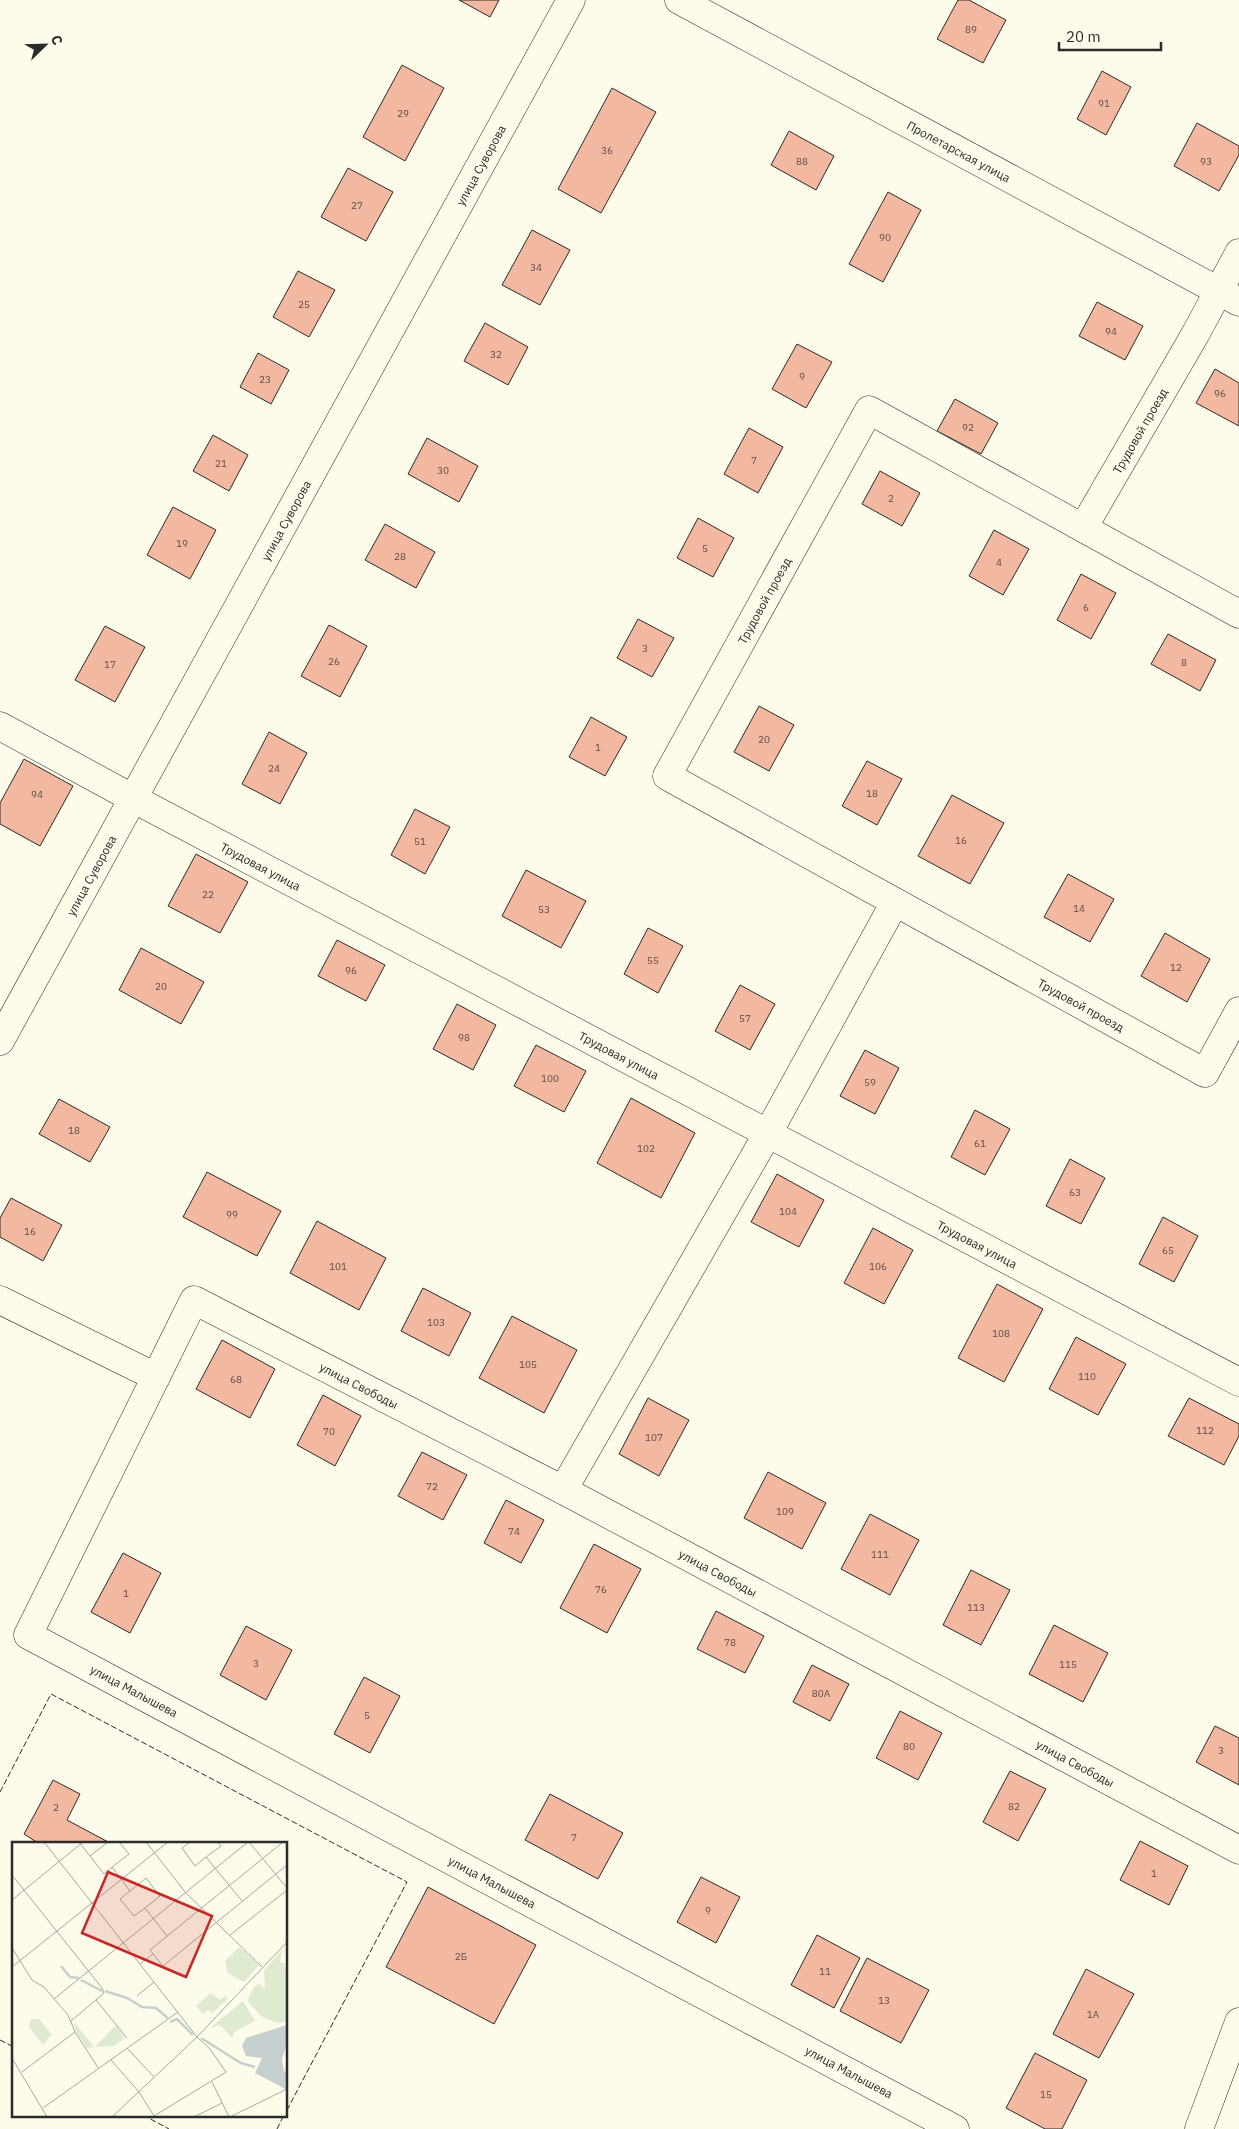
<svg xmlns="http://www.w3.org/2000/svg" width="1239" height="2129" font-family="'IBM Plex Sans',sans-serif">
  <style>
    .building { fill: #f2b8a0; stroke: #2b2b2b }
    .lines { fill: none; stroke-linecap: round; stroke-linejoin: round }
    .street-casing { stroke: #2b2b2b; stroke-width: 29 }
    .secondary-casing { stroke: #2b2b2b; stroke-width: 29 }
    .street { stroke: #fdfbea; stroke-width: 28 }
    .secondary { stroke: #fdfbea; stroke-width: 28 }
    .fence { stroke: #2b2b2b; stroke-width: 1; stroke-dasharray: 6 2.5; stroke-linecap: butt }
    .labels { text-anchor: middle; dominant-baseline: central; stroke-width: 4; stroke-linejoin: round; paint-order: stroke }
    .number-label { font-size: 10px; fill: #5d4e48 }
    .street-label { font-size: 12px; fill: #2b2b2b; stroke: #fdfbea }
    .inset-river { fill: none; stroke: #c7d0d0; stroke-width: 2.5 }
    .inset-road { fill: none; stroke: #a9a89e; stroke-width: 1 }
    .view { fill: #c62828; fill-opacity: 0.15; stroke: #c62828; stroke-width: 2.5 }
    .inset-edge { fill: none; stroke: #2b2b2b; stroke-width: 2.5 }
  </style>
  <rect width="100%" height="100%" fill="#fdfbea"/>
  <g class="building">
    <path d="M459,0H499L490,17Z"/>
    <path d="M958,0H969L1006,20L983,63L937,39Z"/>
    <path d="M402,65L444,88L405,161L363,137Z"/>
    <path d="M1102,71L1131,87L1106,135L1077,119Z"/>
    <path d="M612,88L656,112L601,213L558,189Z"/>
    <path d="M1197,123L1239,146V155L1219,191L1174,166Z"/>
    <path d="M789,131L834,156L816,190L771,165Z"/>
    <path d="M348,168L393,192L366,241L321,217Z"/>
    <path d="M888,192L921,210L883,282L849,264Z"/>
    <path d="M532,230L570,250L540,305L502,285Z"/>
    <path d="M298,271L335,290L309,337L273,317Z"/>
    <path d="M1097,302L1143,326L1125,360L1079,336Z"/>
    <path d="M485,323L528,347L508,385L464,361Z"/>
    <path d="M797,344L832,362L806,408L772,389Z"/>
    <path d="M258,353L289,370L271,404L240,387Z"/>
    <path d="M1215,369L1239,383V426L1196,403Z"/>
    <path d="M955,399L998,423L981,454L937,431Z"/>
    <path d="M749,428L783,447L758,493L724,474Z"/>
    <path d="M213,435L248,455L229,491L193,471Z"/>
    <path d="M427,438L478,466L459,502L408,474Z"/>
    <path d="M880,471L920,493L902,526L862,504Z"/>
    <path d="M173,507L216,530L190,579L147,555Z"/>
    <path d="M698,518L734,538L713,577L677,558Z"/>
    <path d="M385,524L435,552L416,588L365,560Z"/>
    <path d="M994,530L1029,549L1003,595L969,576Z"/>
    <path d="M1081,574L1116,593L1091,639L1057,620Z"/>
    <path d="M638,619L674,638L652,677L617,658Z"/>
    <path d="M329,625L367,646L340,697L301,676Z"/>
    <path d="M105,626L145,647L115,702L75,680Z"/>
    <path d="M1168,634L1216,660L1200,691L1151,664Z"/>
    <path d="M759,706L794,725L769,771L734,752Z"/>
    <path d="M591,717L627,737L605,776L569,757Z"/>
    <path d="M269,732L307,753L280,804L242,784Z"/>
    <path d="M24,759L73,786L40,846L0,824V803Z"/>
    <path d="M867,761L902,779L877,825L842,806Z"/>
    <path d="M952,795L1004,823L970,884L918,856Z"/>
    <path d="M415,809L450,827L425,874L391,855Z"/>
    <path d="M196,854L248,882L220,933L168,906Z"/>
    <path d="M526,870L586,901L561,948L502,916Z"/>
    <path d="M1068,874L1114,899L1090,942L1044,917Z"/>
    <path d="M648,928L683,946L658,993L624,974Z"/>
    <path d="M1165,933L1210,959L1187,1002L1141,976Z"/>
    <path d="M337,940L385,965L366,1001L318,976Z"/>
    <path d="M141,948L204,982L181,1024L119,990Z"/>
    <path d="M740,985L775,1004L750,1050L715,1031Z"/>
    <path d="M457,1004L496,1025L473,1070L433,1049Z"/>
    <path d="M536,1045L586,1071L564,1112L514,1086Z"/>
    <path d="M865,1050L899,1068L875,1114L840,1096Z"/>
    <path d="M631,1098L695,1133L661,1198L597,1163Z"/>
    <path d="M59,1099L110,1127L90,1162L39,1134Z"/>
    <path d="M975,1110L1010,1129L985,1175L951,1157Z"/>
    <path d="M1070,1159L1105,1178L1081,1224L1046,1206Z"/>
    <path d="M207,1172L281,1211L257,1256L183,1217Z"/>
    <path d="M777,1174L824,1200L799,1247L751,1222Z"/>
    <path d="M11,1198L62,1225L43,1261L0,1237V1218Z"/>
    <path d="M1163,1217L1198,1236L1174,1282L1139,1264Z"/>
    <path d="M317,1221L386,1258L359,1310L290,1273Z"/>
    <path d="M873,1228L913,1250L884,1304L844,1283Z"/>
    <path d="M997,1284L1043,1309L1004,1382L958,1358Z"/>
    <path d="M423,1288L471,1313L449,1356L401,1331Z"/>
    <path d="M512,1316L577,1350L544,1413L479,1378Z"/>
    <path d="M1076,1337L1126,1364L1098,1415L1049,1389Z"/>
    <path d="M222,1340L275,1369L250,1418L196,1389Z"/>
    <path d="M323,1395L361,1416L335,1466L297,1445Z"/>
    <path d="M648,1398L689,1420L659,1476L619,1454Z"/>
    <path d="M1189,1398L1239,1424V1436L1224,1465L1168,1436Z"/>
    <path d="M422,1452L467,1475L443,1520L398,1496Z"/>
    <path d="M768,1472L826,1503L802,1549L744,1518Z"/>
    <path d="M506,1500L544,1520L521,1563L484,1543Z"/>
    <path d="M870,1514L919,1540L890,1595L841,1569Z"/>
    <path d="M594,1544L641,1569L607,1633L560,1608Z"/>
    <path d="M123,1553L161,1573L130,1633L91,1612Z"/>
    <path d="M971,1570L1010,1590L981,1645L943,1625Z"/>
    <path d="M716,1611L764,1636L745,1673L697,1649Z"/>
    <path d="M1054,1625L1108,1653L1083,1702L1029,1674Z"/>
    <path d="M246,1626L292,1650L266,1700L220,1675Z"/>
    <path d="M812,1665L849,1684L830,1721L793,1702Z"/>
    <path d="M364,1677L400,1696L370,1753L334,1734Z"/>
    <path d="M900,1711L942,1733L918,1780L876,1758Z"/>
    <path d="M1215,1726L1239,1738V1785L1196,1762Z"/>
    <path d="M1010,1771L1046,1789L1018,1841L983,1822Z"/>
    <path d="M53,1780L80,1794L67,1820L110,1843H38L24,1834Z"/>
    <path d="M550,1794L623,1833L598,1879L525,1840Z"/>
    <path d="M1140,1841L1188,1866L1169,1905L1120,1880Z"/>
    <path d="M701,1877L740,1897L716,1943L677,1922Z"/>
    <path d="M428,1887L536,1945L494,2024L386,1967Z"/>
    <path d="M817,1935L860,1958L834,2008L791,1985Z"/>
    <path d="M867,1958L929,1990L901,2043L840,2011Z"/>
    <path d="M1086,1969L1134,1994L1099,2058L1053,2034Z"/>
    <path d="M1035,2053L1087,2080L1062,2129H1045L1006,2108Z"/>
  </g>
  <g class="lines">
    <g class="street-casing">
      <g id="street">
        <path d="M1239,253L1196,333L1083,528L1239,614"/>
        <path id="s1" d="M0,726L134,799L1239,1382"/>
        <path id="s2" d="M895,902L667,776L869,410L1083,528"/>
        <path d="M0,1300L156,1377"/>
        <path id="s3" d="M563,1490L768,1133L895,902L1205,1073L1239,1011"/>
        <path id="s4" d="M955,2129L28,1635L194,1300L563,1490L1239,1850"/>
        <path d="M1199,2129L1239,2022"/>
      </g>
    </g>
    <g class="secondary-casing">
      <g id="secondary">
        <path id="s5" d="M679,0L1239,302"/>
        <path id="s6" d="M0,1041L571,0"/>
      </g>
    </g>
    <use href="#street" class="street"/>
    <use href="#secondary" class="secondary"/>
    <g class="fence">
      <path d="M0,1792L51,1694L407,1882L286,2112"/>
      <path d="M0,2040L14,2047"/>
      <path d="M143,2115L169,2129"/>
      <path d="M277,2129L284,2115"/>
    </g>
  </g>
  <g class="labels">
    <g class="number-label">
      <text x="971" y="29">89</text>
      <text x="1104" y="103">91</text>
      <text x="403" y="113">29</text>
      <text x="607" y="150">36</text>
      <text x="802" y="161">88</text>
      <text x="1206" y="161">93</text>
      <text x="357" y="205">27</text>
      <text x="885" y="237">90</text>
      <text x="536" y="267">34</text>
      <text x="304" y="304">25</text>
      <text x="1111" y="331">94</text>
      <text x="496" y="354">32</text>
      <text x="802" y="376">9</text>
      <text x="265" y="379">23</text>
      <text x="1220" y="393">96</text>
      <text x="968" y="427">92</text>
      <text x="754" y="460">7</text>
      <text x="221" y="463">21</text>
      <text x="443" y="470">30</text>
      <text x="891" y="498">2</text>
      <text x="182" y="543">19</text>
      <text x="705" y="548">5</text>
      <text x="400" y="556">28</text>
      <text x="999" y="562">4</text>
      <text x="1086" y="607">6</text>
      <text x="645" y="648">3</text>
      <text x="334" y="661">26</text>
      <text x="1184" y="662">8</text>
      <text x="110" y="664">17</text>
      <text x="764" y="739">20</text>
      <text x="598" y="747">1</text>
      <text x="274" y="768">24</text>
      <text x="872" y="793">18</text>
      <text x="37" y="794">94</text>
      <text x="961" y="840">16</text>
      <text x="420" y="841">51</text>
      <text x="208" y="894">22</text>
      <text x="1079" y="908">14</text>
      <text x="544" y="909">53</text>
      <text x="653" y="960">55</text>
      <text x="1176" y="967">12</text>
      <text x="351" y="970">96</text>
      <text x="161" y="986">20</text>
      <text x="745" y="1018">57</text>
      <text x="464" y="1037">98</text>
      <text x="550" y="1078">100</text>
      <text x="870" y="1082">59</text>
      <text x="74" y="1130">18</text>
      <text x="980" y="1143">61</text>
      <text x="646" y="1148">102</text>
      <text x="1075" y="1192">63</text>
      <text x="788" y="1211">104</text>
      <text x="232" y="1214">99</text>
      <text x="30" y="1231">16</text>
      <text x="1168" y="1250">65</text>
      <text x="338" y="1266">101</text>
      <text x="878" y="1266">106</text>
      <text x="436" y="1322">103</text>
      <text x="1001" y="1333">108</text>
      <text x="528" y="1364">105</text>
      <text x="1087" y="1376">110</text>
      <text x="236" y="1379">68</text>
      <text x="1205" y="1430">112</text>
      <text x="329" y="1431">70</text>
      <text x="654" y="1437">107</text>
      <text x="432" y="1486">72</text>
      <text x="785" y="1511">109</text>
      <text x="514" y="1531">74</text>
      <text x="880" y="1554">111</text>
      <text x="601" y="1589">76</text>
      <text x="126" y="1593">1</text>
      <text x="976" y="1607">113</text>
      <text x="730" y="1642">78</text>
      <text x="256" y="1663">3</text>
      <text x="1068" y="1664">115</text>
      <text x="821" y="1693">80А</text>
      <text x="367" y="1715">5</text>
      <text x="909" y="1746">80</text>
      <text x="1221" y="1750">3</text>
      <text x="1014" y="1806">82</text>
      <text x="56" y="1807">2</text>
      <text x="574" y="1837">7</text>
      <text x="1154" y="1873">1</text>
      <text x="708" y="1910">9</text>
      <text x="461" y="1956">2Б</text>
      <text x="825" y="1971">11</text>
      <text x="884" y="2000">13</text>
      <text x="1093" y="2014">1А</text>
      <text x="1046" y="2094">15</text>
    </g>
    <g class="street-label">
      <text stroke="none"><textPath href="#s5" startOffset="318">Пролетарская улица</textPath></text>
      <text stroke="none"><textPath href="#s6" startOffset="999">улица Суворова</textPath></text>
      <text transform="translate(1140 431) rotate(-60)">Трудовой проезд</text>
      <text stroke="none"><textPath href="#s6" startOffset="594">улица Суворова</textPath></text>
      <text stroke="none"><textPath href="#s2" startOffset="461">Трудовой проезд</textPath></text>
      <text stroke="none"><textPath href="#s1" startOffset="296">Трудовая улица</textPath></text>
      <text stroke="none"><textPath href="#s6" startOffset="189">улица Суворова</textPath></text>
      <text stroke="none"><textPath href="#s3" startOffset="888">Трудовой проезд</textPath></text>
      <text stroke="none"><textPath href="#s1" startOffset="701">Трудовая улица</textPath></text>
      <text stroke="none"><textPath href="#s1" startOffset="1106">Трудовая улица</textPath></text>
      <text stroke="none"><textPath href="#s4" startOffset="1610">улица Свободы</textPath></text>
      <text stroke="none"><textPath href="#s4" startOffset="2015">улица Свободы</textPath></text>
      <text transform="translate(134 1691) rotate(28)">улица Малышева</text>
      <text stroke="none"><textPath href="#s4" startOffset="2420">улица Свободы</textPath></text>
      <text transform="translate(492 1882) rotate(28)">улица Малышева</text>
      <text transform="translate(849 2072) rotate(28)">улица Малышева</text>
    </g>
  </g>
  <g transform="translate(12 1842)">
    <rect width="275" height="275" fill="#fdfbea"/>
    <path d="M62,180L82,205L75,206L64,190ZM104,183L113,196L102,204L83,205Z" fill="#deebd1"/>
    <path d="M227,105L247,123L232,140L216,131L213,119ZM270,107L268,120L272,121L275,133V180L266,181L250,175L235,159L242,145L247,142L253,147L252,129ZM199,151L208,158L213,154L216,157L200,171L196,168L191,172L184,164ZM231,159L243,179L222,190L220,196L208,183L198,186Z" fill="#deebd1"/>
    <path d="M19,177H27L42,195L39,193L31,203L17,185Z" fill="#deebd1"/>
    <path d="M275,183V202L270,217L272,229L275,230V248L243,231L250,216L234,214L230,204L234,196Z" fill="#c7d0d0"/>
    <path class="inset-river" d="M49,124L58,135L67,136M69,138L90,149M93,149L115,156L130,165L144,166L156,176M158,180L165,177L181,193M189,196L229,221L243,225"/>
    <path class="inset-road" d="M32,0L80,61M67,0L92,32L100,25L118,49L134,36L148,54L133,66L155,94M134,0L174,51L250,125M178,0L170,6L183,24L194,15M206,0L209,4L194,15L230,59M237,0L275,46M271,0L138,108L151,124L275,23M78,14L96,0M100,25L117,12L107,0M0,33L90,146L92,151L59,179M118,49L108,57L122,74L133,66M0,58L71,0M80,61L185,195L275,100M218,93L275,48M0,106L20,138L32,145L56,173L63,190L87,227M128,122L141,112M0,125L156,0M125,154L142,140M42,157L236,0M84,158L115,196M115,206L142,235M0,216L35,275M99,218L127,250L142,274M10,230L63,190M200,240L217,275M31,266L166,170M100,275L185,195L198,207L214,230L142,274M182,275L210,261M218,275L275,247"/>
    <path class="view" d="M96,30L200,74L174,135L70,91Z"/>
    <rect width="275" height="275" class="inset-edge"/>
  </g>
  <g transform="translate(45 45) rotate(67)" stroke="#fdfbea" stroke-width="4" paint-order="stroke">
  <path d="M0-4L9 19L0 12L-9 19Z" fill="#2b2b2b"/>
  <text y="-8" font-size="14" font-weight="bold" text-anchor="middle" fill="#2b2b2b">С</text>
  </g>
  <path d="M1059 42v8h102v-8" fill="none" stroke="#2b2b2b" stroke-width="2.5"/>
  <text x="1066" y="42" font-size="15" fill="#2b2b2b" stroke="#fdfbea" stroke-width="4" paint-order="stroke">20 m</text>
</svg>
